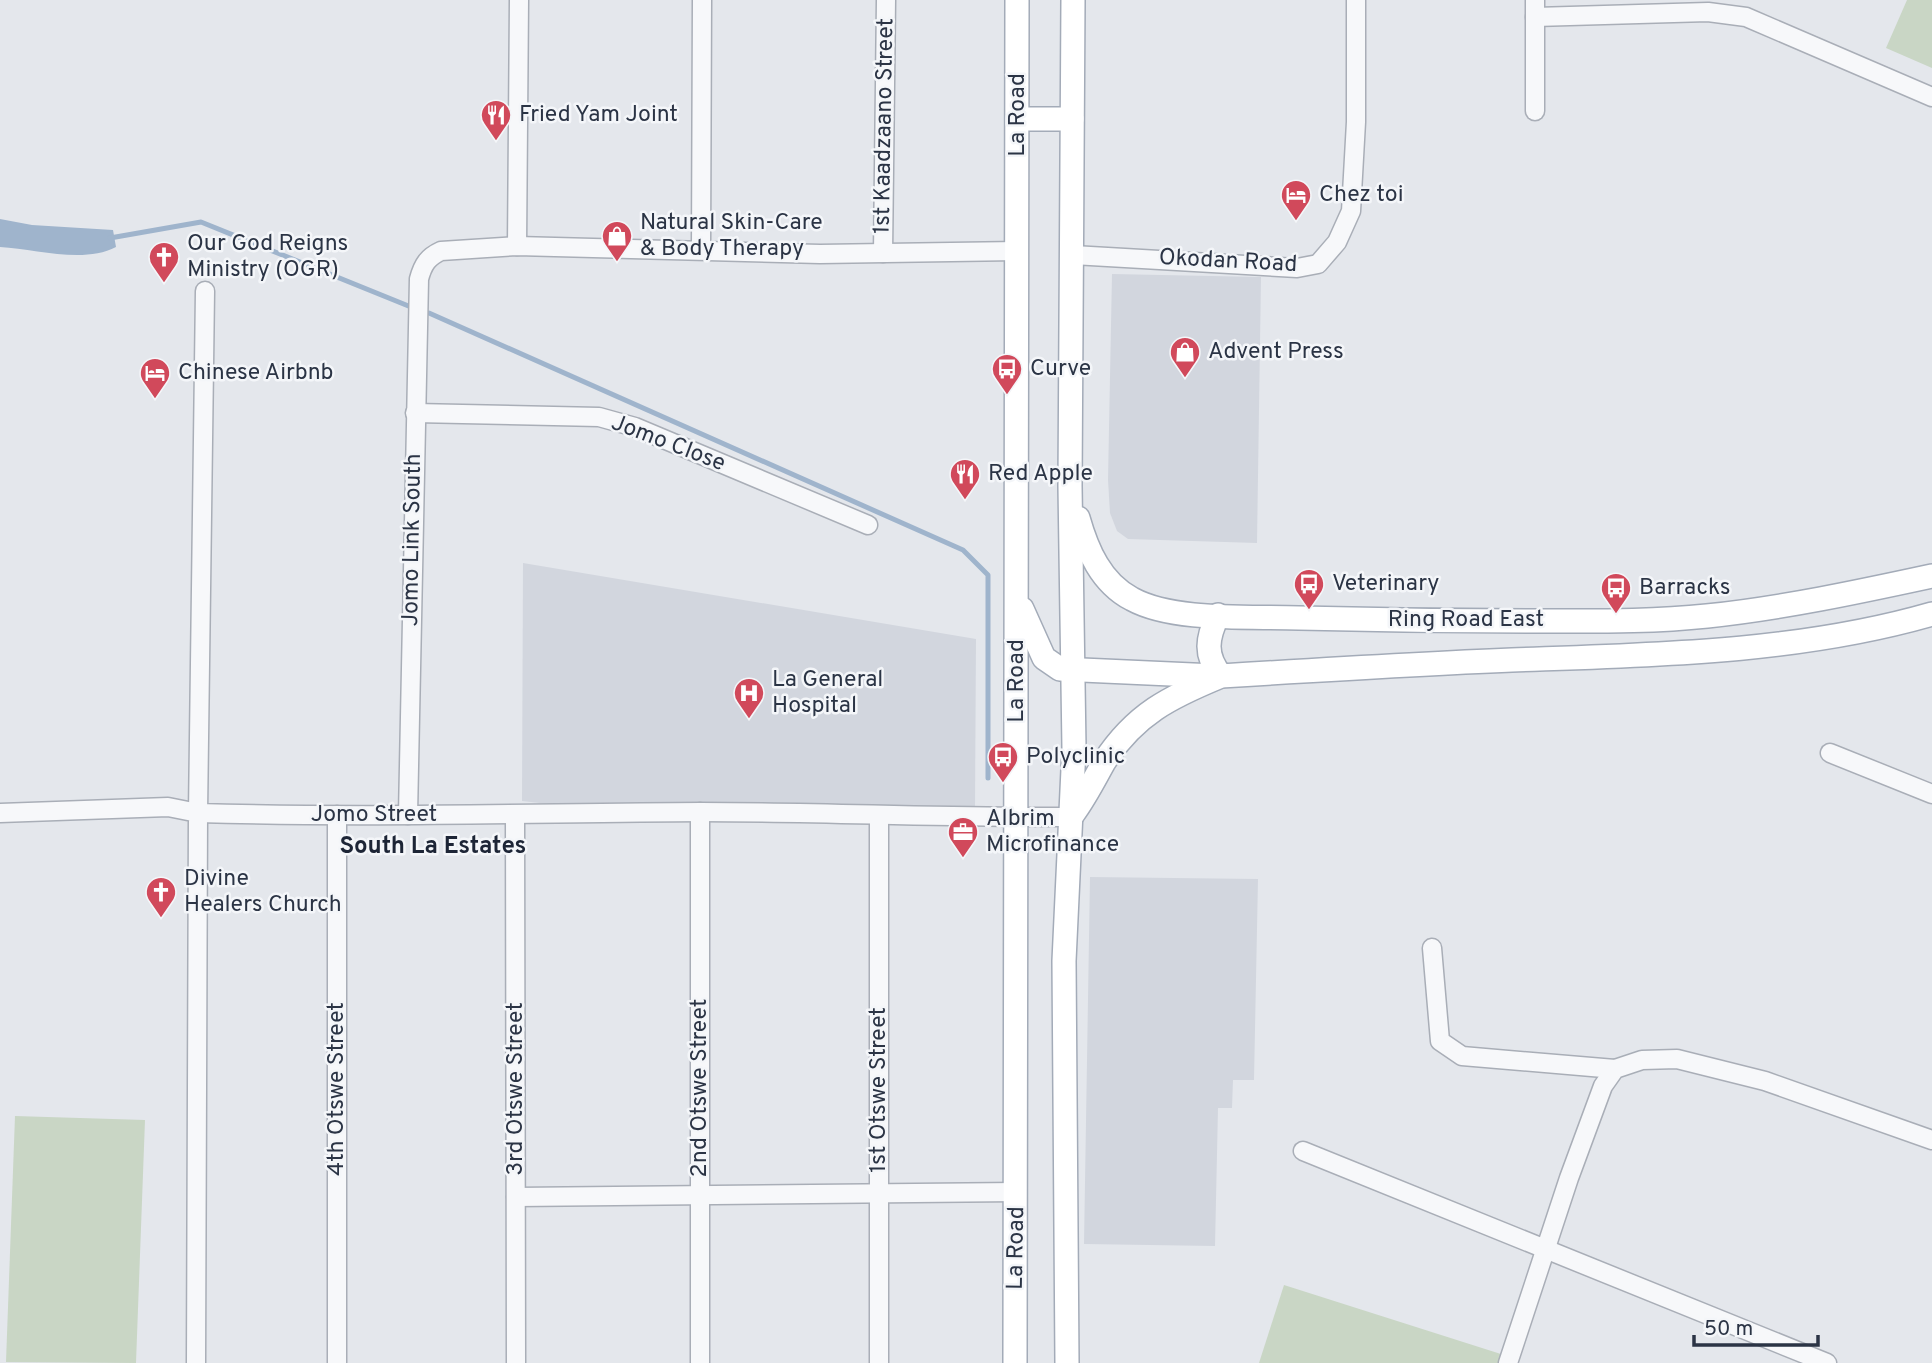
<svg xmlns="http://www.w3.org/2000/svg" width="1932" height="1363" font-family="Overpass,sans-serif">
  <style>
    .built { fill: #d2d6de }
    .green { fill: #c9d6c5 }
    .water { fill: #9fb4cc }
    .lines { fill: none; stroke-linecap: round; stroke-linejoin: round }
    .stream { stroke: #9fb4cc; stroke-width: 5 }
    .minor-casing { stroke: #a9aeb7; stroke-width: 21 }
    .major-casing { stroke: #a3abb8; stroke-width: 26 }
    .minor { stroke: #f7f8fa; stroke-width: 18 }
    .major { stroke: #fff; stroke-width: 23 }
    .labels { text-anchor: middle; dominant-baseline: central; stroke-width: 5; stroke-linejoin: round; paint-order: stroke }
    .poi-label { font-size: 23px; fill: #2b3445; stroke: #f4f6f9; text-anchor: start }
    .street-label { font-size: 23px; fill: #2b3445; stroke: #f4f6f9 }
    .neighbourhood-label { font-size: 24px; font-weight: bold; fill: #1d2536; stroke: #f4f6f9 }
  </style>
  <rect width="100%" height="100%" fill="#e4e7ec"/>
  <g class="built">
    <path d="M1112,274L1261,277L1257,543L1128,539L1117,531L1110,513L1108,480Z"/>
    <path d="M523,563L976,639L975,809L557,805L522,801Z"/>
    <path d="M1090,877L1258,879L1254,1080H1233L1232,1108H1218L1215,1246L1084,1244Z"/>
  </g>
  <g class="green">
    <path d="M1907,0H1932V68L1886,48Z"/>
    <path d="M15,1116L145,1120L136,1363L6,1362Z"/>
    <path d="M1284,1285L1504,1355L1501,1363H1259Z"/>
  </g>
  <path class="water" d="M0,219L32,225L113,230L116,247C84,264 35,249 0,247Z"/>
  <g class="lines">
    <g class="stream">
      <path d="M110,238L201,222L411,307"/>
      <path d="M429,313L963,550L988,575V778"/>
    </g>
    <g class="minor-casing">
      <g id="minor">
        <path d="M1535,17L1708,12L1746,17L1932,97"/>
        <path d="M1535,111V0"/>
        <path d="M517,246L519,0"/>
        <path d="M701,250L702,0"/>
        <path d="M883,253L886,0"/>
        <path d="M1073,255L1297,268L1318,264L1337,242L1351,211L1356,122V0"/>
        <path d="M205,291L198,813C366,818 533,813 701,812C825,812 948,818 1072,817"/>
        <path d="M415,413L599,417L635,427L868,525"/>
        <path d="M1830,753L1932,794"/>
        <path d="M700,812V1363"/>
        <path d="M0,813L168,807L198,813L196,1363"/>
        <path d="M408,815L419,279C423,264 428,257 441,251L517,246L820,254L1017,251"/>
        <path d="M515,815L516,1363"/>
        <path d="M1432,948L1440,1041L1462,1056L1615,1069"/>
        <path d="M1303,1151L1827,1363"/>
        <path d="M516,1197L1017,1192"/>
        <path d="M337,1363V815"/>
        <path d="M879,1363V817"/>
        <path d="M1508,1363L1569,1178L1603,1086L1615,1069L1642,1060L1677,1059L1765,1081L1932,1140"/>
      </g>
    </g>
    <g class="major-casing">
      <g id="major">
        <path d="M1019,119H1072"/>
        <path d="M1078,518C1087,550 1101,583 1132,599C1174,622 1251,616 1299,618C1379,620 1458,621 1538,621C1594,621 1651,622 1707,616C1783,608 1858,592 1932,576"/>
        <path d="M1022,609L1044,658L1060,669L1215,676"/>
        <path d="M1218,615C1207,638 1204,655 1221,676"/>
        <path d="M1073,814C1085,798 1094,780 1104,762C1135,714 1170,697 1221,676C1318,670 1415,664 1512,660C1651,655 1797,653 1932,614"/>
        <path d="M1015,1363L1017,0"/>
        <path d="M1067,1363L1064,961L1074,748L1070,486L1073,0"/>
      </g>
    </g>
    <use href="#minor" class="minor"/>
    <use href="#major" class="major"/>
  </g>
  <defs>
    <g id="restaurant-pin" transform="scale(1.575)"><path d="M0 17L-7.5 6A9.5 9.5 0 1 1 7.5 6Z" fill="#d1495b" stroke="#f4f6f9"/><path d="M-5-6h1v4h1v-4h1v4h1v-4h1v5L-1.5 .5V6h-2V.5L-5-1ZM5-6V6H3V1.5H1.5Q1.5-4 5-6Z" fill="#fff"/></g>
    <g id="hotel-pin" transform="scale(1.575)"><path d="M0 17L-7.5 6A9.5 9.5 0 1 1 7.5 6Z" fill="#d1495b" stroke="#f4f6f9"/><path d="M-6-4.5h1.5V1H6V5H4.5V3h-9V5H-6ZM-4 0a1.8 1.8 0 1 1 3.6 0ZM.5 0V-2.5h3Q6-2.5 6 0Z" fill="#fff"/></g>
    <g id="shop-pin" transform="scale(1.575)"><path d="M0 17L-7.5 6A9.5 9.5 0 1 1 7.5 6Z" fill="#d1495b" stroke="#f4f6f9"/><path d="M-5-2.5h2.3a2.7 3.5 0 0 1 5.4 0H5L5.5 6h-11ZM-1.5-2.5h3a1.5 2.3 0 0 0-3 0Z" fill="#fff"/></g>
    <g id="church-pin" transform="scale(1.575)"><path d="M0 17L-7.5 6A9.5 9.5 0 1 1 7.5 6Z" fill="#d1495b" stroke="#f4f6f9"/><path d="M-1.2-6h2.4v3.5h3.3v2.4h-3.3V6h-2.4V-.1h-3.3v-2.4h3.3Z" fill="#fff"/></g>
    <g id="bus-pin" transform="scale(1.575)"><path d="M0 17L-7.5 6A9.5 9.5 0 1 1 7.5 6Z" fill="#d1495b" stroke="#f4f6f9"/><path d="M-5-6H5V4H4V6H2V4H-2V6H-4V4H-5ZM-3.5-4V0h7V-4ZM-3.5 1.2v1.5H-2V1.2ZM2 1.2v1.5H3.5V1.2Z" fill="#fff"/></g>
    <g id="hospital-pin" transform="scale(1.575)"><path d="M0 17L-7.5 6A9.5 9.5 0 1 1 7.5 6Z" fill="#d1495b" stroke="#f4f6f9"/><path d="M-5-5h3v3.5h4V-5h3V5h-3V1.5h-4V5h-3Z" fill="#fff"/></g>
    <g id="office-pin" transform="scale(1.575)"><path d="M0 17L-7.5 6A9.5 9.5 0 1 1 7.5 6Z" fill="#d1495b" stroke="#f4f6f9"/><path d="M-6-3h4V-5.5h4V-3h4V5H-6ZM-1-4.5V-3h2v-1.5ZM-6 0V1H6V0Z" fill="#fff"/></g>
  </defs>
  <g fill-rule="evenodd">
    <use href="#restaurant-pin" x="496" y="115"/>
    <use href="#hotel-pin" x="1296" y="195"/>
    <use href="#shop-pin" x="617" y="236"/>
    <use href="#church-pin" x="164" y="257"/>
    <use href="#shop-pin" x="1185" y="352"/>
    <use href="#bus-pin" x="1007" y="369"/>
    <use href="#hotel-pin" x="155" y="373"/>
    <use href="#restaurant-pin" x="965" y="474"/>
    <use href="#bus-pin" x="1309" y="584"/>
    <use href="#bus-pin" x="1616" y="588"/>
    <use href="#hospital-pin" x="749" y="693"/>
    <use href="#bus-pin" x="1003" y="757"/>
    <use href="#office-pin" x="963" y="832"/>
    <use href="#church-pin" x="161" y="892"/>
  </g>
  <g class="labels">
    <g class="poi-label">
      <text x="519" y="115">Fried Yam Joint</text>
      <text x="1319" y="195">Chez toi</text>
      <text x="640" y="223">Natural Skin-Care<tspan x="640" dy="26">&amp; Body Therapy</tspan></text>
      <text x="187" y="244">Our God Reigns<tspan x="187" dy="26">Ministry (OGR)</tspan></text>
      <text x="1208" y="352">Advent Press</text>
      <text x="1030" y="369">Curve</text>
      <text x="178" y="373">Chinese Airbnb</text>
      <text x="988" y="474">Red Apple</text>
      <text x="1332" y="584">Veterinary</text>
      <text x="1639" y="588">Barracks</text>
      <text x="772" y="680">La General<tspan x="772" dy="26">Hospital</tspan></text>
      <text x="1026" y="757">Polyclinic</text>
      <text x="986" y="819">Albrim<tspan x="986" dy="26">Microfinance</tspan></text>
      <text x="184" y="879">Divine<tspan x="184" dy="26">Healers Church</tspan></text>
    </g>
    <g class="street-label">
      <text transform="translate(1018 115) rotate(-90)">La Road</text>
      <text transform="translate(885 126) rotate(-89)">1st Kaadzaano Street</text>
      <text transform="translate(1228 262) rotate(3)">Okodan Road</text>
      <text transform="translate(668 444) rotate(21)">Jomo Close</text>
      <text transform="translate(413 540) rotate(-89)">Jomo Link South</text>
      <text x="1466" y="620">Ring Road East</text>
      <text transform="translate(1017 681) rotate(-90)">La Road</text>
      <text x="374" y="815">Jomo Street</text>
      <text transform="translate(700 1088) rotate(-90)">2nd Otswe Street</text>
      <text transform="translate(337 1089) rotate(-90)">4th Otswe Street</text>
      <text transform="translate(516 1089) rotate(-90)">3rd Otswe Street</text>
      <text transform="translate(879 1090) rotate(-90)">1st Otswe Street</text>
      <text transform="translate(1017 1248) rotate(-89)">La Road</text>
    </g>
    <g class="neighbourhood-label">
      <text x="433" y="847">South La Estates</text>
    </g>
  </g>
  <path d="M1694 1335v10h124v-10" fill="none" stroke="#2b3445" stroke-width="3.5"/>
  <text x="1704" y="1335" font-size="21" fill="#2b3445" stroke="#f4f6f9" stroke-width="5" paint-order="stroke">50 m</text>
</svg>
